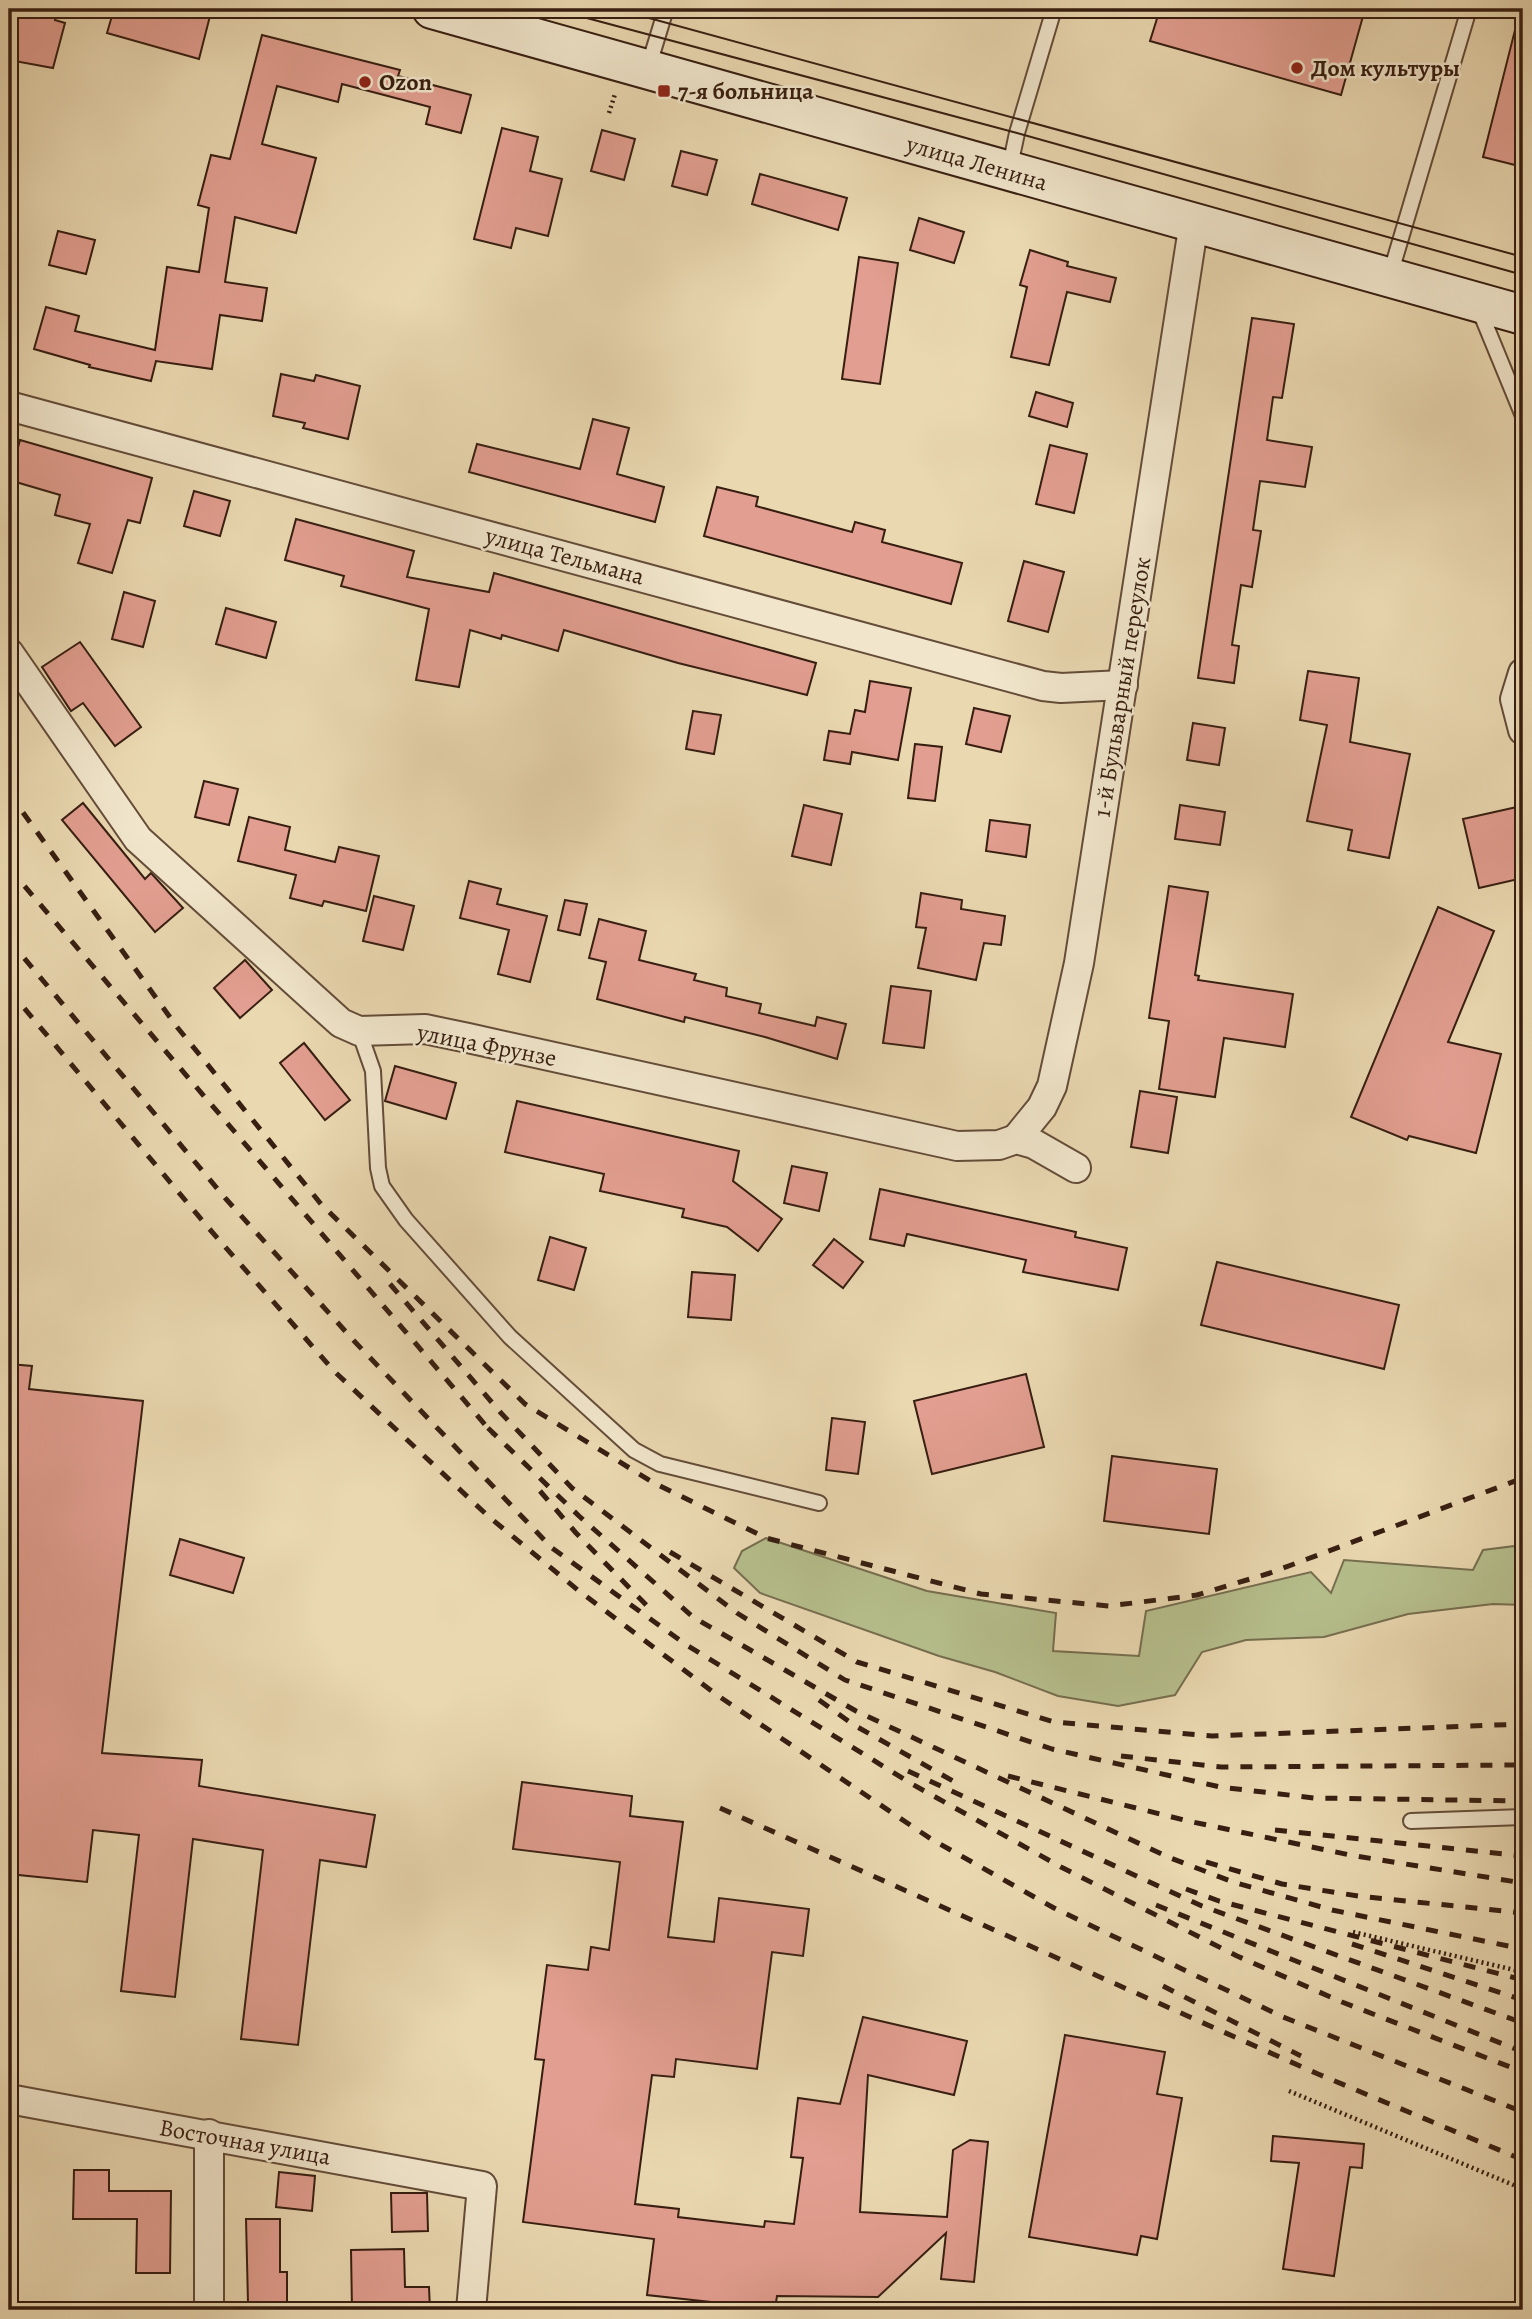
<svg xmlns="http://www.w3.org/2000/svg" width="1532" height="2319" font-family="Alegreya,serif">
  <style>
    .green { fill: #b6bf8d; stroke: #766e4f; stroke-width: 2 }
    .building { fill: #e29e90; stroke: #371e11; stroke-width: 2 }
    .lines { fill: none; stroke-linecap: round; stroke-linejoin: round }
    .lane-casing { stroke: #644c39; stroke-width: 18 }
    .street-casing { stroke: #644c39; stroke-width: 32 }
    .secondary-casing { stroke: #371e11; stroke-width: 42 }
    .path { stroke: #371e11; stroke-width: 4.5; stroke-dasharray: 2 3.5; stroke-linecap: butt }
    .lane { stroke: #f1e6cc; stroke-width: 14 }
    .street { stroke: #f1e6cc; stroke-width: 28 }
    .secondary { stroke: #f1e6cc; stroke-width: 38 }
    .tram { stroke: #371e11; stroke-width: 2 }
    .rail { stroke: #371e11; stroke-width: 5; stroke-dasharray: 12 12; stroke-linecap: butt }
    .poi-dot { fill: #8f2418; stroke: #f1e6cc; stroke-width: 2.5 }
    .labels { text-anchor: middle; dominant-baseline: central; stroke-width: 5; stroke-linejoin: round; paint-order: stroke }
    .poi-label { font-size: 24px; font-weight: bold; fill: #371e11; stroke: #f1e6cc; text-anchor: start }
    .street-label { font-size: 24px; fill: #371e11; stroke: #f1e6cc }
  </style>
  <rect width="100%" height="100%" fill="#ead8b1"/>
  <filter id="stains"><feTurbulence type="fractalNoise" baseFrequency=".00286" numOctaves="4"/><feColorMatrix values="0 0 0 0 .2 0 0 0 0 .09 0 0 0 0 .02 0 0 0 .5 -.17"/></filter>
  <radialGradient id="worn" r=".72"><stop offset=".6" stop-color="#630" stop-opacity="0"/><stop offset="1" stop-color="#630" stop-opacity=".3"/></radialGradient>
  <path class="green" d="M766,1538L927,1591L1056,1613L1053,1651L1139,1656L1146,1611L1311,1572L1331,1593L1344,1560L1473,1570L1483,1550L1523,1545V1605L1493,1604L1408,1614L1324,1637L1246,1640L1202,1652L1175,1695L1118,1706L1058,1696L995,1672L939,1656L760,1593L734,1568L742,1551Z"/>
  <g class="building">
    <path d="M9,9H58L55,20L65,23L53,68L9,60Z"/>
    <path d="M114,9H184L210,16L199,59L107,33Z"/>
    <path d="M1160,9H1365L1341,95L1150,41Z"/>
    <path d="M1515,30L1523,31V167L1483,157Z"/>
    <path d="M262,35L400,70L398,76L471,95L461,133L426,124L430,107L342,84L338,102L277,86L262,144L316,158L296,233L235,217L225,282L267,288L262,321L220,315L212,369L156,361L151,381L89,367L90,365L34,349L46,307L79,316L75,331L155,350L167,267L199,272L209,208L198,205L211,155L230,159Z"/>
    <path d="M502,128L538,137L530,171L562,179L548,236L516,228L511,248L474,239Z"/>
    <path d="M602,130L635,139L624,180L591,171Z"/>
    <path d="M681,151L717,160L707,195L672,186Z"/>
    <path d="M760,174L847,198L838,230L752,204Z"/>
    <path d="M919,218L964,232L954,263L910,250Z"/>
    <path d="M58,231L95,240L86,274L49,265Z"/>
    <path d="M1030,250L1068,262L1067,266L1116,278L1110,302L1067,292L1049,365L1011,357L1027,287L1020,285Z"/>
    <path d="M859,257L898,263L880,384L842,379Z"/>
    <path d="M1252,318L1294,324L1282,398L1273,397L1267,440L1312,447L1305,487L1260,481L1253,530L1261,531L1252,587L1241,585L1232,645L1239,646L1234,683L1198,678Z"/>
    <path d="M281,374L314,381L316,375L360,386L348,439L303,428L305,423L273,416Z"/>
    <path d="M1036,392L1073,403L1067,427L1029,416Z"/>
    <path d="M593,419L629,428L617,474L664,487L655,522L469,472L477,444L580,469Z"/>
    <path d="M20,440L152,478L140,523L128,520L112,573L78,563L90,524L55,515L60,495L9,480Z"/>
    <path d="M1050,445L1087,454L1074,513L1036,504Z"/>
    <path d="M717,487L758,497L756,506L852,532L855,522L885,530L882,542L962,563L951,604L704,536Z"/>
    <path d="M194,491L230,501L220,536L184,526Z"/>
    <path d="M296,519L414,551L407,577L489,592L494,573L816,663L807,695L678,663L564,630L558,651L502,635L501,639L470,630L459,687L416,680L429,609L341,586L344,576L285,560Z"/>
    <path d="M1024,561L1064,572L1048,632L1008,621Z"/>
    <path d="M124,592L155,601L143,647L112,639Z"/>
    <path d="M226,608L276,622L266,658L216,644Z"/>
    <path d="M80,642L141,727L115,746L83,703L71,711L42,667Z"/>
    <path d="M1308,671L1359,678L1350,742L1410,754L1389,858L1348,850L1352,830L1307,821L1327,725L1300,720Z"/>
    <path d="M870,681L911,688L898,760L852,752L850,764L824,760L829,731L850,734L855,710L865,712Z"/>
    <path d="M974,708L1010,716L1001,752L966,744Z"/>
    <path d="M693,711L721,715L714,754L686,749Z"/>
    <path d="M1193,723L1225,728L1219,765L1187,760Z"/>
    <path d="M915,744L942,747L935,801L908,798Z"/>
    <path d="M204,781L238,789L229,825L195,817Z"/>
    <path d="M83,803L145,879L151,873L183,908L155,932L62,820Z"/>
    <path d="M804,805L842,814L831,865L792,856Z"/>
    <path d="M1180,805L1225,812L1220,845L1175,839Z"/>
    <path d="M1517,807L1523,837V878L1479,888L1463,819Z"/>
    <path d="M249,817L290,827L285,850L335,862L339,847L379,856L366,911L324,901L322,906L290,898L296,875L238,861Z"/>
    <path d="M990,820L1030,825L1026,857L986,851Z"/>
    <path d="M469,881L501,889L497,904L547,916L530,982L498,974L509,930L460,918Z"/>
    <path d="M1169,886L1208,892L1195,975L1199,976L1198,980L1293,994L1285,1047L1224,1038L1215,1097L1159,1089L1169,1021L1149,1018Z"/>
    <path d="M921,893L962,900L961,909L1005,916L1001,945L984,943L976,980L918,968L926,928L916,927Z"/>
    <path d="M374,896L414,906L403,950L363,941Z"/>
    <path d="M565,900L587,904L580,935L558,930Z"/>
    <path d="M1438,907L1494,931L1448,1042L1501,1054L1476,1153L1409,1136L1407,1140L1351,1117Z"/>
    <path d="M599,919L646,931L639,960L696,974L694,980L727,988L726,996L761,1004L759,1013L815,1026L817,1017L846,1024L837,1059L765,1037L685,1017L684,1022L597,999L606,962L589,958Z"/>
    <path d="M245,960L272,990L240,1018L214,988Z"/>
    <path d="M891,986L931,991L924,1048L883,1043Z"/>
    <path d="M304,1043L350,1100L325,1120L280,1063Z"/>
    <path d="M395,1066L456,1083L446,1119L385,1101Z"/>
    <path d="M1140,1091L1177,1097L1168,1153L1131,1147Z"/>
    <path d="M517,1101L739,1151L733,1181L782,1219L758,1251L727,1227L682,1217L684,1209L600,1191L604,1174L505,1152Z"/>
    <path d="M792,1166L827,1173L819,1211L784,1203Z"/>
    <path d="M880,1189L1076,1232L1075,1237L1127,1248L1118,1290L1023,1272L1026,1260L907,1234L904,1246L870,1239Z"/>
    <path d="M550,1237L586,1248L574,1290L538,1280Z"/>
    <path d="M834,1239L863,1262L843,1288L813,1265Z"/>
    <path d="M1217,1262L1399,1305L1384,1369L1201,1325Z"/>
    <path d="M692,1272L735,1275L731,1320L688,1317Z"/>
    <path d="M9,1364L32,1366L29,1389L143,1401L102,1753L202,1760L199,1786L375,1815L366,1867L320,1860L298,2045L241,2039L263,1850L193,1839L175,1997L121,1991L139,1835L93,1830L87,1882L9,1874Z"/>
    <path d="M1026,1374L1044,1447L932,1474L914,1401Z"/>
    <path d="M832,1418L865,1422L858,1474L826,1470Z"/>
    <path d="M1112,1456L1217,1469L1209,1534L1104,1521Z"/>
    <path d="M180,1539L244,1558L233,1593L170,1575Z"/>
    <path d="M522,1782L632,1796L630,1816L683,1822L668,1937L714,1942L719,1898L809,1909L803,1956L772,1952L757,2069L676,2059L674,2077L652,2075L635,2204L679,2209L678,2217L764,2227L765,2221L794,2224L803,2158L791,2157L798,2098L840,2104L863,2017L967,2041L954,2095L868,2075L860,2212L947,2217L953,2150L970,2140L988,2142L974,2282L941,2279L946,2233L878,2297L777,2296L775,2309L647,2295L654,2239L523,2222L544,2060L535,2059L547,1965L588,1970L591,1947L609,1950L620,1862L513,1849Z"/>
    <path d="M1065,2035L1165,2052L1157,2094L1182,2098L1157,2239L1141,2236L1137,2255L1029,2237Z"/>
    <path d="M1273,2136L1364,2144L1362,2168L1350,2167L1334,2276L1283,2269L1299,2163L1271,2161Z"/>
    <path d="M74,2170H109V2191H171L170,2273H136L137,2219H73Z"/>
    <path d="M279,2172L315,2176L312,2211L276,2207Z"/>
    <path d="M391,2193H427L428,2231L392,2232Z"/>
    <path d="M246,2219H280V2272H287V2304L248,2303Z"/>
    <path d="M404,2249L405,2287H429L430,2310H352L351,2250Z"/>
  </g>
  <g class="lines">
    <g class="lane-casing">
      <g id="lane">
        <path d="M648,68L666,9"/>
        <path d="M1009,171L1017,133L1054,9"/>
        <path d="M1390,275L1469,9"/>
        <path d="M1479,309L1523,416"/>
        <path d="M359,1031L373,1071L378,1168L382,1186L406,1220L510,1337L634,1450L660,1464L819,1503"/>
        <path d="M1411,1821L1523,1817"/>
      </g>
    </g>
    <g class="street-casing">
      <g id="street">
        <path d="M9,406L1043,686L1061,688L1123,685"/>
        <path d="M9,653L138,839L341,1023L359,1031L425,1029L468,1038L957,1146L999,1145L1016,1139L1034,1144L1076,1168"/>
        <path d="M1523,673L1515,699L1523,730"/>
        <path d="M1016,1139L1042,1107L1052,1086L1079,963L1194,222"/>
        <path d="M9,2099L482,2186L471,2310"/>
        <path d="M209,2310V2134"/>
      </g>
    </g>
    <g class="secondary-casing">
      <path id="secondary" d="M432,9L1523,315"/>
    </g>
    <g class="path">
      <path d="M609,113L615,94"/>
      <path d="M1353,1932L1523,1972"/>
      <path d="M1289,2091L1523,2189"/>
    </g>
    <use href="#lane" class="lane"/>
    <use href="#street" class="street"/>
    <use href="#secondary" class="secondary"/>
    <g class="tram">
      <path d="M553,9L1017,133L1523,275"/>
      <path d="M616,9L1523,257"/>
    </g>
    <g class="rail">
      <path d="M9,793L177,1027L321,1204L525,1404L654,1483L766,1538L981,1594L1109,1606L1197,1595L1270,1573L1523,1478"/>
      <path d="M9,868L493,1434"/>
      <path d="M9,940L226,1199L356,1343L552,1548L685,1644L912,1784L1061,1867L1237,1956L1342,2002L1523,2072"/>
      <path d="M9,990L206,1225L335,1372L488,1516L579,1591L717,1695L931,1839L1054,1908L1283,2017L1523,2112"/>
      <path d="M390,1284L501,1413L572,1488L737,1613L845,1680L1052,1749L1220,1787L1314,1798L1523,1801"/>
      <path d="M488,1428L579,1516L693,1617L856,1711L1168,1857L1233,1882L1332,1910L1523,1949"/>
      <path d="M540,1491L576,1533L652,1611"/>
      <path d="M670,1552L857,1662L1054,1722L1212,1736L1523,1724"/>
      <path d="M819,1700L854,1725L960,1785"/>
      <path d="M1121,1756L1221,1767L1523,1765"/>
      <path d="M908,1771L1202,1906L1523,2023"/>
      <path d="M1008,1776L1188,1821L1350,1855L1523,1883"/>
      <path d="M720,1808L1318,2074L1523,2160"/>
      <path d="M1275,1830L1523,1856"/>
      <path d="M1206,1862L1282,1884L1358,1896L1523,1913"/>
      <path d="M1186,1889L1219,1901L1523,1980"/>
      <path d="M1156,1905L1523,2052"/>
      <path d="M1352,1944L1523,2000"/>
      <path d="M1163,1986L1301,2056"/>
    </g>
  </g>
  <g class="poi-dot">
    <circle cx="1297" cy="68" r="7"/>
    <circle cx="365" cy="82" r="7"/>
    <rect x="657" y="84" width="14" height="14" rx="3.5"/>
  </g>
  <g class="labels">
    <g class="poi-label">
      <text x="1311" y="68">Дом культуры</text>
      <text x="379" y="82">Ozon</text>
      <text x="678" y="91">7-я больница</text>
    </g>
    <g class="street-label">
      <text transform="translate(977 163) rotate(16)">улица Ленина</text>
      <text transform="translate(565 556) rotate(15)">улица Тельмана</text>
      <text transform="translate(1122 687) rotate(-81)">1-й Бульварный переулок</text>
      <text transform="translate(487 1045) rotate(11)">улица Фрунзе</text>
      <text transform="translate(245 2142) rotate(10)">Восточная улица</text>
    </g>
  </g>
  <rect width="1532" height="2319" fill="none" stroke="#ead8b1" stroke-width="35"/>
  <rect x="10" y="10" width="1511" height="2298" fill="none" stroke="#371e11" stroke-width="3.5"/>
  <rect x="18" y="18" width="1497" height="2284" fill="none" stroke="#371e11" stroke-width="2"/>
  <rect width="100%" height="100%" filter="url(#stains)"/>
  <rect width="100%" height="100%" fill="url(#worn)"/>
</svg>
